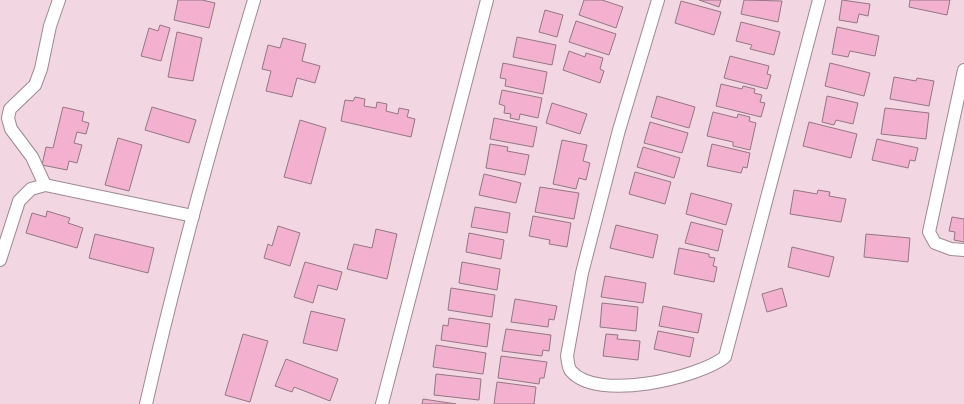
<svg xmlns="http://www.w3.org/2000/svg" width="964" height="404" font-family="'Noto Sans',sans-serif">
  <style>
    .building { fill: #f3b1cf; stroke: #917883 }
    .lines { fill: none; stroke-linecap: round; stroke-linejoin: round }
    .street-casing { stroke: #a18893; stroke-width: 14 }
    .street { stroke: #fff; stroke-width: 12 }
  </style>
  <rect width="100%" height="100%" fill="#f2d7e3"/>
  <g class="building">
    <path d="M178,0H202L215,3L209,28L174,20Z"/>
    <path d="M584,0H602L623,7L616,28L579,15Z"/>
    <path d="M699,0H721L719,7Z"/>
    <path d="M744,0L782,1L778,22L741,14Z"/>
    <path d="M842,0L870,4L868,16L859,14L857,23L839,20Z"/>
    <path d="M910,0H950L947,15L909,7Z"/>
    <path d="M681,1L721,12L714,35L675,23Z"/>
    <path d="M545,10L563,15L557,37L539,32Z"/>
    <path d="M576,21L616,34L609,55L569,42Z"/>
    <path d="M741,22L780,32L774,55L750,49L752,45L736,41Z"/>
    <path d="M160,25L170,28L161,61L141,56L149,28L158,31Z"/>
    <path d="M837,27L879,36L875,56L850,51L848,57L832,54Z"/>
    <path d="M177,32L202,38L193,81L168,77Z"/>
    <path d="M517,37L556,45L552,65L513,57Z"/>
    <path d="M283,38L306,44L302,61L320,66L315,83L297,78L292,97L266,91L271,71L262,69L268,45L280,48Z"/>
    <path d="M569,51L585,57L586,53L603,58L600,69L604,71L600,83L563,70Z"/>
    <path d="M730,56L769,66L767,74L771,75L767,89L724,78Z"/>
    <path d="M503,63L547,72L543,94L505,86L506,79L500,78Z"/>
    <path d="M830,63L870,73L864,96L825,86Z"/>
    <path d="M894,77L916,81L917,78L934,81L929,106L890,99Z"/>
    <path d="M721,84L742,89L743,86L755,89L754,93L762,95L760,102L765,103L761,117L716,106Z"/>
    <path d="M502,90L542,98L538,118L520,114L519,120L510,118L511,114L504,113L505,106L499,104Z"/>
    <path d="M657,96L695,107L689,128L651,117Z"/>
    <path d="M827,96L858,103L853,124L836,120L834,125L822,122Z"/>
    <path d="M355,97L365,99L364,106L376,108L377,102L387,104L386,111L398,114L399,108L409,110L407,117L415,119L411,137L341,121L345,100L353,101Z"/>
    <path d="M552,103L587,114L580,134L546,123Z"/>
    <path d="M63,107L84,112L82,121L89,123L86,134L77,132L74,143L82,145L77,163L69,161L67,170L42,165L46,147L53,148Z"/>
    <path d="M152,107L196,120L189,143L145,130Z"/>
    <path d="M885,108L929,113L926,139L881,134Z"/>
    <path d="M713,112L737,118L738,114L750,117L749,121L756,123L750,150L733,146V142L707,136Z"/>
    <path d="M494,118L537,127L533,147L490,139Z"/>
    <path d="M300,120L326,128L311,184L284,177Z"/>
    <path d="M650,122L688,133L682,153L644,143Z"/>
    <path d="M809,122L857,134L851,158L803,146Z"/>
    <path d="M118,138L142,145L129,191L105,185Z"/>
    <path d="M877,139L918,148L915,161L910,160L908,168L872,160Z"/>
    <path d="M562,140L587,145L583,161L590,163L586,180L579,178L576,189L553,184Z"/>
    <path d="M490,144L508,147L507,151L529,155L525,175L486,168Z"/>
    <path d="M712,144L750,153L747,168L743,167L741,173L707,166Z"/>
    <path d="M643,147L680,158L674,178L637,167Z"/>
    <path d="M635,172L671,182L665,204L629,194Z"/>
    <path d="M484,174L521,183L516,203L479,195Z"/>
    <path d="M540,187L579,193L574,219L535,212Z"/>
    <path d="M794,190L817,194L818,190L830,192L829,196L846,199L841,222L790,214Z"/>
    <path d="M691,193L732,204L726,225L686,214Z"/>
    <path d="M475,207L510,213L507,233L471,227Z"/>
    <path d="M47,211L70,218L68,223L83,228L77,248L26,233L32,213L46,217Z"/>
    <path d="M533,216L571,223L567,247L549,244L550,240L529,236Z"/>
    <path d="M952,217L964,219V242L954,240L955,232L949,231Z"/>
    <path d="M691,222L723,230L718,251L685,243Z"/>
    <path d="M616,225L658,235L653,258L610,248Z"/>
    <path d="M278,226L300,233L290,266L264,258L268,244L272,246Z"/>
    <path d="M376,229L397,234L387,279L347,269L354,244L372,248Z"/>
    <path d="M469,233L504,240L501,259L466,252Z"/>
    <path d="M95,234L154,248L148,273L89,258Z"/>
    <path d="M866,234L910,238L908,262L864,257Z"/>
    <path d="M792,247L834,257L829,277L788,267Z"/>
    <path d="M679,248L709,254V257L715,258L713,266L717,267L714,282L674,274Z"/>
    <path d="M305,262L342,272L337,290L318,285L313,303L294,297Z"/>
    <path d="M462,262L500,269L497,290L459,283Z"/>
    <path d="M605,276L646,283L643,303L601,297Z"/>
    <path d="M451,288L495,295L492,317L448,310Z"/>
    <path d="M782,288L787,306L767,312L762,294Z"/>
    <path d="M515,299L557,306L554,320L549,319L548,327L511,322Z"/>
    <path d="M602,303L638,307L636,331L600,327Z"/>
    <path d="M663,306L702,314L698,333L659,326Z"/>
    <path d="M311,311L345,319L337,351L303,343Z"/>
    <path d="M449,318L490,324L487,347L441,340L443,325L448,326Z"/>
    <path d="M506,329L551,335L549,351L543,350L542,356L502,351Z"/>
    <path d="M658,331L694,338L690,357L654,349Z"/>
    <path d="M243,334L268,341L250,402L225,395Z"/>
    <path d="M606,334L618,335L617,339L640,341L638,360L603,356Z"/>
    <path d="M436,345L486,353L483,374L433,367Z"/>
    <path d="M501,356L547,362L544,378H540L539,384L498,378Z"/>
    <path d="M286,359L338,379L330,401L294,387L292,392L275,386Z"/>
    <path d="M436,374L481,379L479,400L434,395Z"/>
    <path d="M497,382L536,387L534,404H494Z"/>
    <path d="M423,399L456,404H422Z"/>
  </g>
  <g class="lines">
    <g class="street-casing">
      <g id="street">
        <path d="M658,0L619,130L582,273L567,356C568,361 568,368 571,371C597,402 698,378 725,357L819,0"/>
        <path d="M964,70L929,232L935,243L951,249L964,250"/>
        <path d="M45,185L32,157L11,129L8,118L10,109L35,85L41,69L50,26L59,0"/>
        <path d="M0,260L19,201L31,189L45,185L193,216"/>
        <path d="M146,404C177,268 214,134 254,0"/>
        <path d="M382,404L487,0"/>
      </g>
    </g>
    <use href="#street" class="street"/>
  </g>
</svg>
